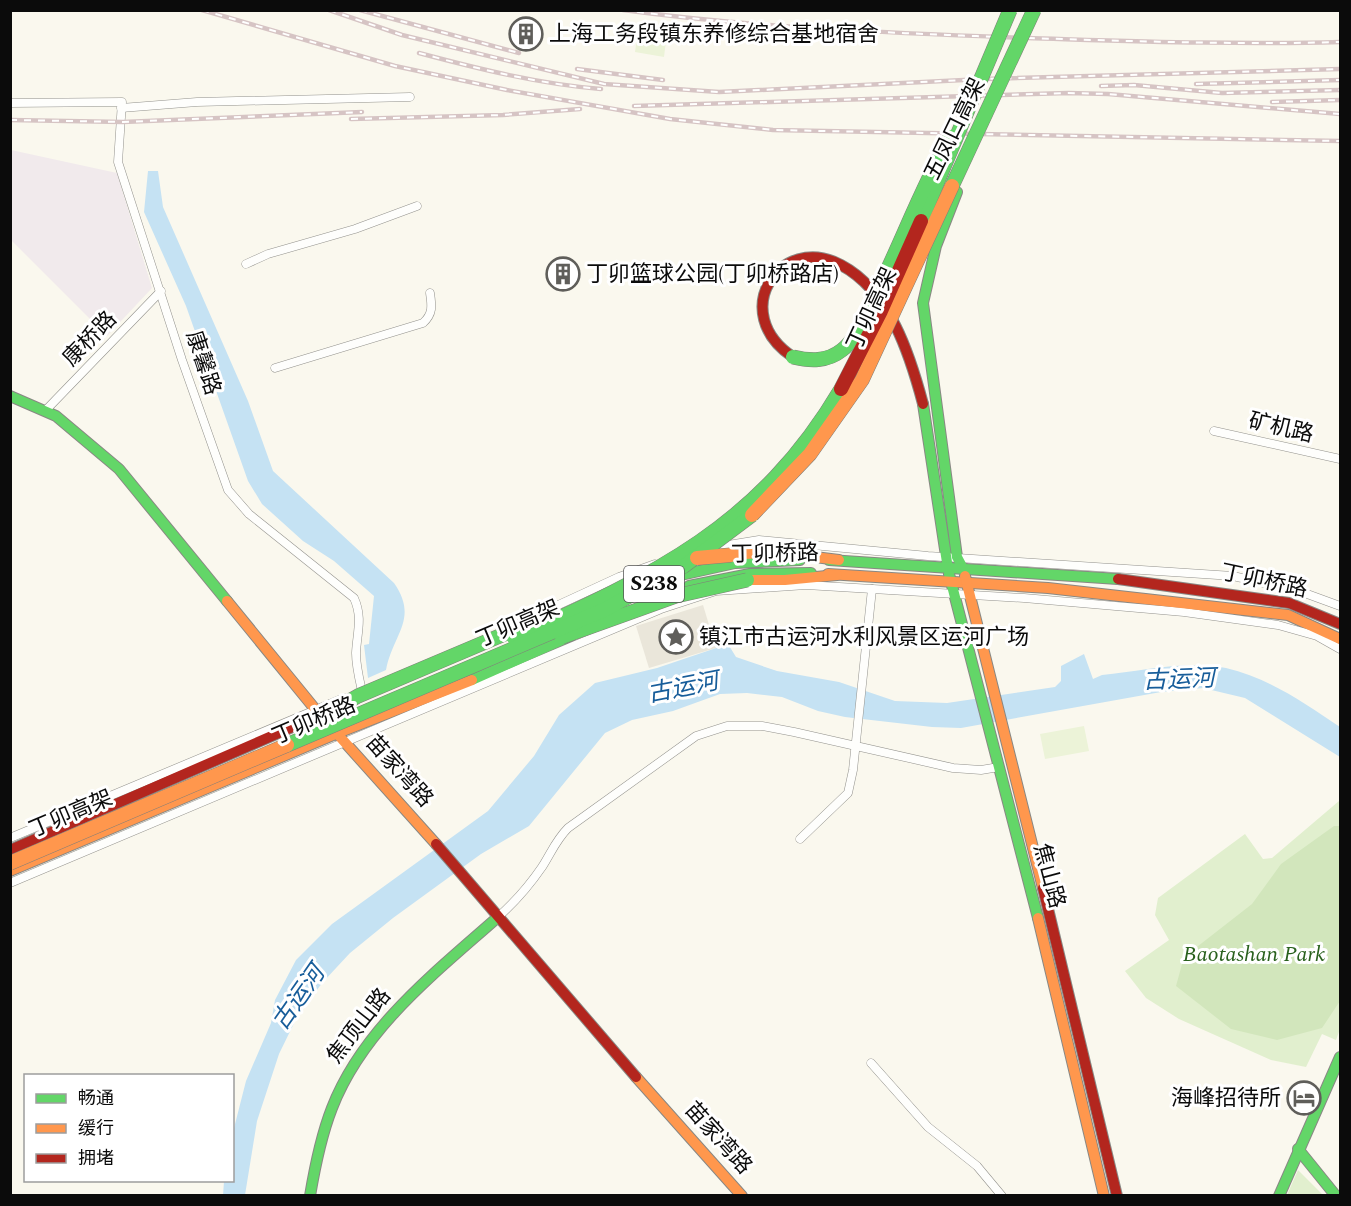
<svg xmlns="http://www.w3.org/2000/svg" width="1351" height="1206" font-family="Spectral,'Noto Sans SC',serif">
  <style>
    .industrial { fill: #f1eaec }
    .green { fill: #e1efce }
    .forest { fill: #d2e6bc }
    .pitch { fill: #ecf3d8 }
    .plaza { fill: #eae6da }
    .water { fill: #c5e2f3 }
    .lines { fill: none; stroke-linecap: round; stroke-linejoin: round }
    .street-casing { stroke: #93928d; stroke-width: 9 }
    .fast-casing { stroke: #898884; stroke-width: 12 }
    .slow-casing { stroke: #898884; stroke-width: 12 }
    .jam-casing { stroke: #898884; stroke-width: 12 }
    .street { stroke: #fefefc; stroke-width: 8 }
    .fast { stroke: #63d668; stroke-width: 10 }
    .slow { stroke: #ff974d; stroke-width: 10 }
    .jam { stroke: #b3261e; stroke-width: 10 }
    .rail-casing { stroke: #d6c4c4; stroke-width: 4.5 }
    .rail { stroke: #fff; stroke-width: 2; stroke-dasharray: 7; stroke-linecap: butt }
    .fast-bridge-casing { stroke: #807f7a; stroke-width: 15; stroke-linecap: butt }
    .slow-bridge-casing { stroke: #807f7a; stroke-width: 15; stroke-linecap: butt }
    .jam-bridge-casing { stroke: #807f7a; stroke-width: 15; stroke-linecap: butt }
    .fast-bridge { stroke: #63d668; stroke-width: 14 }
    .slow-bridge { stroke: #ff974d; stroke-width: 14 }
    .jam-bridge { stroke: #b3261e; stroke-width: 14 }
    .labels { text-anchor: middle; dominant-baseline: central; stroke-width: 6; stroke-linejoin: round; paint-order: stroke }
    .shield { fill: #fff; stroke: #545454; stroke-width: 1.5 }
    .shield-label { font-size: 21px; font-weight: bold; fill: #0b0b0b }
    .poi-label { font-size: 22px; fill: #0b0b0b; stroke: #fff; text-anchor: start }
    .street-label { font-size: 22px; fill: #0b0b0b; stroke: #fff }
    .park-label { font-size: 22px; font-style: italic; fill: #29611d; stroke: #fff }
    .water-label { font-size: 24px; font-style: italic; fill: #175d9a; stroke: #fff }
  </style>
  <rect width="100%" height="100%" fill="#faf8ee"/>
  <path class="industrial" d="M11,150L117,173L152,288L107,336L11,240Z"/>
  <g class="green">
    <path d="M1339,801L1340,1029L1336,1040L1322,1034L1306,1067L1271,1060L1179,1019L1146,998L1125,971L1169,940L1155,915L1158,898L1245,834L1263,859L1272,858Z"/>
    <path d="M1298,1170L1323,1195H1287Z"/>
  </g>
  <path class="forest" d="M1334,826H1340V1001L1322,1028L1277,1040L1231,1029L1176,986L1184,957L1252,904L1281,864Z"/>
  <g class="pitch">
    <path d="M637,37L666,41L664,57L635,52Z"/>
    <path d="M1084,726L1089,751L1045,759L1040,734Z"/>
  </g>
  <path class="plaza" d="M703,605L716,648L649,668L636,626Z"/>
  <g class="water">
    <path d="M148,171H158L163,207L248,401L273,471L394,583C419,619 393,634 386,670L368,678L364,645L369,644L374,596L334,561L303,541L262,504L248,481L186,306L144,212Z"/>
    <path d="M728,644L736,657L777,671L839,682L895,701L947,703L1055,687L1061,681V666L1084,654L1093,679L1102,675C1141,671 1187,660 1226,668C1269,678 1304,703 1340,727V757L1245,698L1203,688L1161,692L961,728L932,727L845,717L818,711L782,697L747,693L720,694L673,711L632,720L605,733L529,826L481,854L393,918L350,953L323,982L299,1013L279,1054L257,1121L245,1195L223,1196L224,1181L232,1180L233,1132L246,1081L271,1023L275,1000L296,960L332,924L488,811L534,756L559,715L595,683L657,668Z"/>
  </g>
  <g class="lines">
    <g class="street-casing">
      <g id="street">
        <path d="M10,103L122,102L118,162L182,360L228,490L249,514L354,598C363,618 357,632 356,653C356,666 359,678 362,691"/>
        <path d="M121,108L197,102L410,97"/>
        <path d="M246,264L268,254L355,229L417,206"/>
        <path d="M275,368L423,323C433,314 432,306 430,293"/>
        <path d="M45,411L161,291"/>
        <path d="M1214,431L1340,459"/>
        <path d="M716,547L759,540L928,556L1233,576L1299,591L1340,606"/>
        <path d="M515,625L619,577L655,564"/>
        <path d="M10,838L344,698"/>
        <path d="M800,839L848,793L853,770L872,589"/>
        <path d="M10,883L661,609L716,591L806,585L1024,598L1184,612L1278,625L1317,636L1340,649"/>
        <path d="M498,917C515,902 529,886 542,867C551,853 556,840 568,828L696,736L727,726H762L794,732L953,768L981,770L999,767"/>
        <path d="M871,1063L928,1127L977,1166L1002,1196"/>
      </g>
    </g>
    <g class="fast-casing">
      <g id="fast">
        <path d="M957,192L936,246L923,303L957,557L964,570"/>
        <path d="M10,396L56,416L119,469L227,601"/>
        <path d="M923,404L948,569"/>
        <path d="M829,560L1118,579"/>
        <path d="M949,574L1038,918"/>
        <path d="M672,577L735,563L800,560"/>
        <path d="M689,586L750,574L811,573"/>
        <path d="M472,680L571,636"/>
        <path d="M1298,1149L1336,1196"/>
        <path d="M310,1196C315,1166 321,1136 332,1108C363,1028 436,972 498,917"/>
        <path d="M1279,1196L1340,1057"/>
      </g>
    </g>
    <g class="slow-casing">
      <g id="slow">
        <path d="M731,555L774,552L839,560"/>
        <path d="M828,574L1048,588L1288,615L1340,639"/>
        <path d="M965,576L1043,888"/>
        <path d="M747,580H785L837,575"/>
        <path d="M227,601L315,709L436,844"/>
        <path d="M10,871L338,733L472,680"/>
        <path d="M1038,918L1104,1196"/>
        <path d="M636,1077L742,1196"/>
      </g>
    </g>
    <g class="jam-casing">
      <g id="jam">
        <path d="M793,357C727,313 780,232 841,265C890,291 910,355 923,404"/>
        <path d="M1118,579L1289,603L1340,624"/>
        <path d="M436,844L636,1077"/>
        <path d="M10,850L313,718"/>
        <path d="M1043,888L1117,1196"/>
      </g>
    </g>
    <use href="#street" class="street"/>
    <use href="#fast" class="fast"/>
    <use href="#slow" class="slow"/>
    <use href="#jam" class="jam"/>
    <g class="rail-casing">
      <g id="rail">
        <path d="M202,10L395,66L507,90L670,119L773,130L1340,141"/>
        <path d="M329,10L402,35L604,84L719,92L984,79L1340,69"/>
        <path d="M360,10L519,53"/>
        <path d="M623,10C757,28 892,33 1027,38C1131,41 1236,45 1340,42"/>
        <path d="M419,53C479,69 539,84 601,89"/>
        <path d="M577,69L663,80"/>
        <path d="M1196,84L1340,80"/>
        <path d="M1101,86L1134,85L1222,93L1340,90"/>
        <path d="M1272,102L1340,100"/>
        <path d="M634,106L1068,93L1108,94L1340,114"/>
        <path d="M351,119L503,115L580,109"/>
        <path d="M10,120L123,122L362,112"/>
      </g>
    </g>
    <use href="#rail" class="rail"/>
    <g class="fast-bridge-casing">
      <g id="fast-bridge">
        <path d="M952,186L1034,10"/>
        <path d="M921,221L1010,10"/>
        <path d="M793,357C810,361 827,362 842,350C855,340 861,323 869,308C898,252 919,192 950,137"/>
        <path d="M562,637L676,596L747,580"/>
        <path d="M514,638C654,576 760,526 841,389"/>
        <path d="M305,726L358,696L521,627"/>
        <path d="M287,745L604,610L684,566L752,515"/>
      </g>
    </g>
    <g class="slow-bridge-casing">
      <g id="slow-bridge">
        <path d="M752,515L810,454L862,380L952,186"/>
        <path d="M697,558L731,555"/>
        <path d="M10,863L287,745"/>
      </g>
    </g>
    <g class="jam-bridge-casing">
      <path id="jam-bridge" d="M841,389L881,311L921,221"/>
    </g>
    <use href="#fast-bridge" class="fast-bridge"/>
    <use href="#slow-bridge" class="slow-bridge"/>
    <use href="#jam-bridge" class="jam-bridge"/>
  </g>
  <defs>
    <g id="building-ring" transform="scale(1.725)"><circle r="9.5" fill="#fff" stroke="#5f5e5a" stroke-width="1.5"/><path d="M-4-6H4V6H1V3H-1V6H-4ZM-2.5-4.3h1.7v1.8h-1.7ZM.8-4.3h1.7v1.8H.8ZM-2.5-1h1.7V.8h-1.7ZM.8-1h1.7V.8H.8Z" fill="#5f5e5a"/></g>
    <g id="sight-ring" transform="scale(1.725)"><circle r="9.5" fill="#fff" stroke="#5f5e5a" stroke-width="1.5"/><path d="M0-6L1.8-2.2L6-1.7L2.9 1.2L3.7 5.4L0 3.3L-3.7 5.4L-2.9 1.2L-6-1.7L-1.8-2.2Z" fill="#5f5e5a"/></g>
    <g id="hotel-ring" transform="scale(1.725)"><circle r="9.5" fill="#fff" stroke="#5f5e5a" stroke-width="1.5"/><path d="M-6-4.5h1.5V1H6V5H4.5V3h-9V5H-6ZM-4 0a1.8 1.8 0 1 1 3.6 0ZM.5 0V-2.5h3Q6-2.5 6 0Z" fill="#5f5e5a"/></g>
  </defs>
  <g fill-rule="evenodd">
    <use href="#building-ring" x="526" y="34"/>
    <use href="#building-ring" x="563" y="274"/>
    <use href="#sight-ring" x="676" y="637"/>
    <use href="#hotel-ring" x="1304" y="1098"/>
  </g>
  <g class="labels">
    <rect class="shield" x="624" y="566" width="60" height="36" rx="4.5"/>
    <g class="shield-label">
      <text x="654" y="584">S238</text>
    </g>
    <g class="poi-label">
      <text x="549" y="34">上海工务段镇东养修综合基地宿舍</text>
      <text x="586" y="274">丁卯篮球公园(丁卯桥路店)</text>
      <text x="699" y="637">镇江市古运河水利风景区运河广场</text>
      <text x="1281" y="1098" text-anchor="end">海峰招待所</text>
    </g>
    <g class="street-label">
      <text transform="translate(955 129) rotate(-64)">五凤口高架</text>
      <text transform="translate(872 309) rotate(-65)">丁卯高架</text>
      <text transform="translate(90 339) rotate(-46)">康桥路</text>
      <text transform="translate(203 363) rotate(72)">康馨路</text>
      <text transform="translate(1281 428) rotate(13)">矿机路</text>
      <text transform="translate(775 554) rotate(-1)">丁卯桥路</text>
      <text transform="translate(1264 581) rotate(12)">丁卯桥路</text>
      <text transform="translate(518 624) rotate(-23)">丁卯高架</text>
      <text transform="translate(314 721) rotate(-23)">丁卯桥路</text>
      <text transform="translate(399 771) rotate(48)">苗家湾路</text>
      <text transform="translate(71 814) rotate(-23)">丁卯高架</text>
      <text transform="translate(1049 876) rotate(75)">焦山路</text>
      <text transform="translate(359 1026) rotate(-52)">焦顶山路</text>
      <text transform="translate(718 1138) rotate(48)">苗家湾路</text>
    </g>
    <g class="park-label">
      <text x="1254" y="954">Baotashan Park</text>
    </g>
    <g class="water-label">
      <text transform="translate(1179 680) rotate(-2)">古运河</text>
      <text transform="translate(683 688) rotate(-11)">古运河</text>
      <text transform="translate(299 998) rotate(-55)">古运河</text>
    </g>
  </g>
  <rect width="1351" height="1206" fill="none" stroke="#0b0b0b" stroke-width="24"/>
  <rect x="24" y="1074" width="210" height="108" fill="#ffffff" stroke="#9d9d9d" stroke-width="1.5"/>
  <rect x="36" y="1094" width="30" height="9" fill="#63d668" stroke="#9d9d9d" stroke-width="1.5"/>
  <text x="78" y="1104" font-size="18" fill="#0b0b0b">畅通</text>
  <rect x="36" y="1124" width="30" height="9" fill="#ff974d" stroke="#9d9d9d" stroke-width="1.5"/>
  <text x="78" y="1134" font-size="18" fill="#0b0b0b">缓行</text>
  <rect x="36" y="1154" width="30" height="9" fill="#b3261e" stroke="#9d9d9d" stroke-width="1.5"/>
  <text x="78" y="1164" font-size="18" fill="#0b0b0b">拥堵</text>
</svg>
